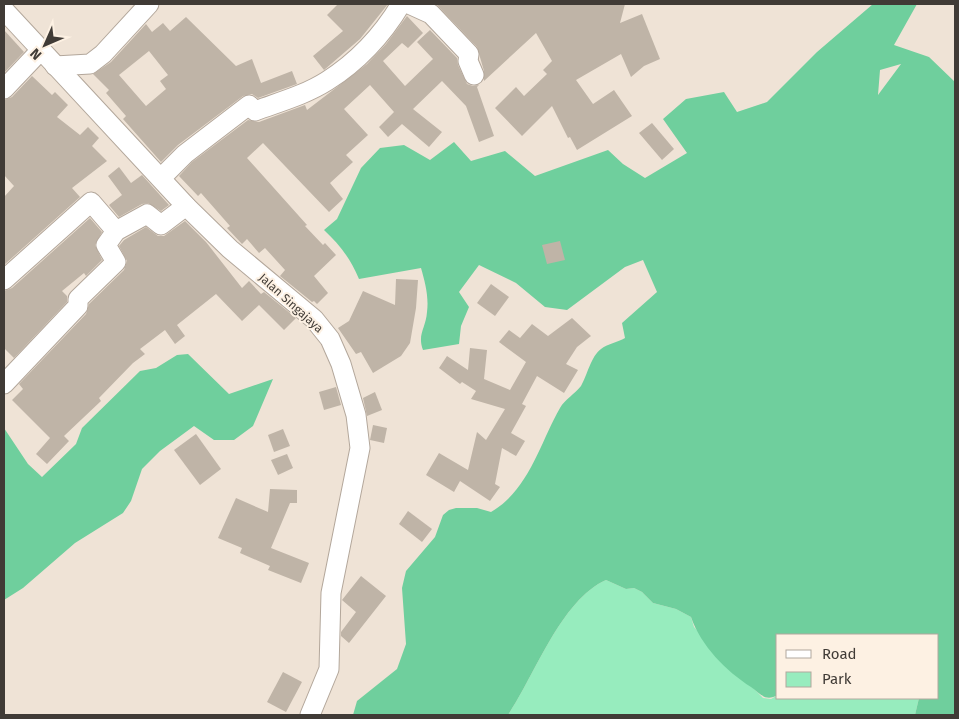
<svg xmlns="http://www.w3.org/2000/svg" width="959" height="719" font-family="'Fira Sans',sans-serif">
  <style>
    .green { fill: #97ecbe }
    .forest { fill: #6fcf9d; fill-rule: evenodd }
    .building { fill: #bfb4a7; fill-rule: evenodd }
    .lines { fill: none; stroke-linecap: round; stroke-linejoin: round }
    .minor-casing { stroke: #b3a79b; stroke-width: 21 }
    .minor { stroke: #fff; stroke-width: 19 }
    .labels { text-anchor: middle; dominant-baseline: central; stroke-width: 4; stroke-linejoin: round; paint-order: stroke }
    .street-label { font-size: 12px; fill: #403b36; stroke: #fdf1e3 }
  </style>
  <rect width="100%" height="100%" fill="#efe3d6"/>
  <path class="green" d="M606,580L626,589L634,588L642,592L653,603L676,609L691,617L694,627L763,698L771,699L778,695V698H919L915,715H508C535,675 561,600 606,580Z"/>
  <g class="forest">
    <path d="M873,4H917L894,45L929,57L955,82V715H915L919,698H938V635H778V695C765,702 761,694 751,687C726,671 701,646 691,617L676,609L653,603L642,592L634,588L626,589L606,580C561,600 535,675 508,715H353L357,701L397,669L406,644L402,588L406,571L435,537L443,515L449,510L456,508H477L491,512C529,490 540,443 560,408C565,399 575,394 581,386C587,376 591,356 601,349C607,344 618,342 625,338L622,323L657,292L643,260L625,267L567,310L545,307L516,283L479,265L459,292L469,307L461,326L459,344L423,350C417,334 426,328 427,312C429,297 425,282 421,268L359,279C350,258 340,245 324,230L337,219L361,168L380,148L404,145L430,160L454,142L471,161L505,151L535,176L608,150L623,164L645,178L687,153L663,119L686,99L724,92L737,112L767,102L817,52ZM901,64L878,95L880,70Z"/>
    <path d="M188,354L229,394L273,379L253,426L234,440H214L194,426L160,451L142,469L131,501L123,513L75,543L23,588L4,600V428L28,464L42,477L76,444L82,428L140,371L156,368L177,355Z"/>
  </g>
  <g class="building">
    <path d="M338,4H388L360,39L324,70L313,56L343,31L327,15Z"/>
    <path d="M436,4H625L620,23L642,14L660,59L644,66L631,77L621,54L576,80L593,104L614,90L632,116L577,150L570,137L568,138L552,106L522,136L495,108L516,87L524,96L547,74L543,70L552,61L536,33L484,81V71L477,47Z"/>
    <path d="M407,16L423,33L408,48L402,43L383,61L405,86L433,59L417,42L430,30L457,58L458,65L467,84L473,86L479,85L477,87L494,136L479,142L466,106L442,81L413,109L442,132L429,147L402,124L388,137L379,127L394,112L370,85L344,109L368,135L346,155L353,162L330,183L343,199L329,212L263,143L247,158L307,225L305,226L323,245L325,243L336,255L314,276L328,293L317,304L314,301L312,302L280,276L285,270L265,248L259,253L247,239L242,244L227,228L230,226L201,193L198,196L179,176L192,162L248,120L259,122L305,105L307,110L367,64L386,44Z"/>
    <path d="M186,17L236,66L252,59L261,83L292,71L297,84L258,98L252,94L243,96L178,145L161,162L123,119L126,116L106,93L109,90L93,74L111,62L146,24L152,32L163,23L170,31ZM149,51L168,75L160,81L166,89L146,106L119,75Z"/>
    <path d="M4,30L24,52L4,73Z"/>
    <path d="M32,76L52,95L55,92L68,105L57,117L80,135L88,127L99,138L92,146L107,161L72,188L80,197L4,265V197L14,186L4,175V100L12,97Z"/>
    <path d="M652,123L674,149L662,160L639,133Z"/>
    <path d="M119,167L131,183L142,175L169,205L161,211L148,203L142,204L119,217L109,205L122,195L108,176Z"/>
    <path d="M90,218L102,232L95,245L102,260L86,276L84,273L62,291L67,296V302L14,358L4,348V291L12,288Z"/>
    <path d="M185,221L206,242L242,288L249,281L261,294L264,292L296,318L284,330L259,305L242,321L216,294L177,325L185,336L175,344L165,330L140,349L145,354L133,363L99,398L101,401L64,436L69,441L47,464L36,454L50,438L12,400L23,389L19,384L86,314L89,304L124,270L127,261L119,246L124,240L146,227L158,236H164Z"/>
    <path d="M560,241L565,260L547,264L542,245Z"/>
    <path d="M396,279L418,280L416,308L410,343L401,356L373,373L361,352L356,354L338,328L349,321L363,291L395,305Z"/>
    <path d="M491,284L509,297L495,316L477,303Z"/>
    <path d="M572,318L591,336L577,347L566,364L578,370L564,393L537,376L522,404L526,406L511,433L525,441L516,456L502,448L495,484L500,487L490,501L460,481L454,492L426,475L439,453L468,470L477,432L486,440L505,409L471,399L476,391L462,382L460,384L439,368L447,356L468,370L470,348L487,350L484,379L510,390L526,362L499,342L509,330L520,338L532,324L548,336Z"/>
    <path d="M336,387L341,405L324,410L319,392Z"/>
    <path d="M375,392L382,410L367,416L363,398Z"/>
    <path d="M373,425L387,428L384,443L370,440Z"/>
    <path d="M283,429L290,446L274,452L268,435Z"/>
    <path d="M196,434L221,469L200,485L174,450Z"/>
    <path d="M287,454L293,468L278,475L271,460Z"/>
    <path d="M270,489L297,490V503H290L271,548L309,563L301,583L268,570L270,566L240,553L242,548L218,538L236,498L268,512Z"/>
    <path d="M408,511L432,529L422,542L399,524Z"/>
    <path d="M361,576L386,596L349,643L341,636V632L356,612L342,600Z"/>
    <path d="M283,672L302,682L286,712L267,702Z"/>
  </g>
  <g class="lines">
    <g class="minor-casing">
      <g id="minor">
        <path d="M409,4L431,14L469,54L468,61L474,75"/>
        <path d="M4,10L186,206L230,249L314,319L330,339L341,364L356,415L360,448L331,593L329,669L310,715"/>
        <path d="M55,66L90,64L103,54L149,4"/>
        <path d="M4,89L41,50"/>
        <path d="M162,177L185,154L249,105L255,111C279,102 305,95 327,81C357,62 383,34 401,4"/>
        <path d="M4,280L91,202L116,231"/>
        <path d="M4,384L78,306V299L116,262L106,245L116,231L147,214L161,225L186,206"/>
      </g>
    </g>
    <use href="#minor" class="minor"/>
  </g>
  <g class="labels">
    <g class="street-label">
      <text transform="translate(291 303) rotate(42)">Jalan Singajaya</text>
    </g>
  </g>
  <rect width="959" height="719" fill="none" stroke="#403b36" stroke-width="10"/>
  <rect x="776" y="634" width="162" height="65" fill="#fdf1e3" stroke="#b1a89e"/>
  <rect x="786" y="650" width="25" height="8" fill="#ffffff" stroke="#b1a89e"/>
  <text x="822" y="659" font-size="15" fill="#403b36">Road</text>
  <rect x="786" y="672" width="25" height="15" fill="#97ecbe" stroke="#b1a89e"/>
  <text x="822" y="684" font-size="15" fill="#403b36">Park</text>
  <g transform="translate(45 45) rotate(225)" stroke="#fdf1e3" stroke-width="4" paint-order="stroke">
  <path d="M0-4L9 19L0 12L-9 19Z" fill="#403b36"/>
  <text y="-8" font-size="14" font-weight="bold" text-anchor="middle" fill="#403b36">N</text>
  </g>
</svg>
